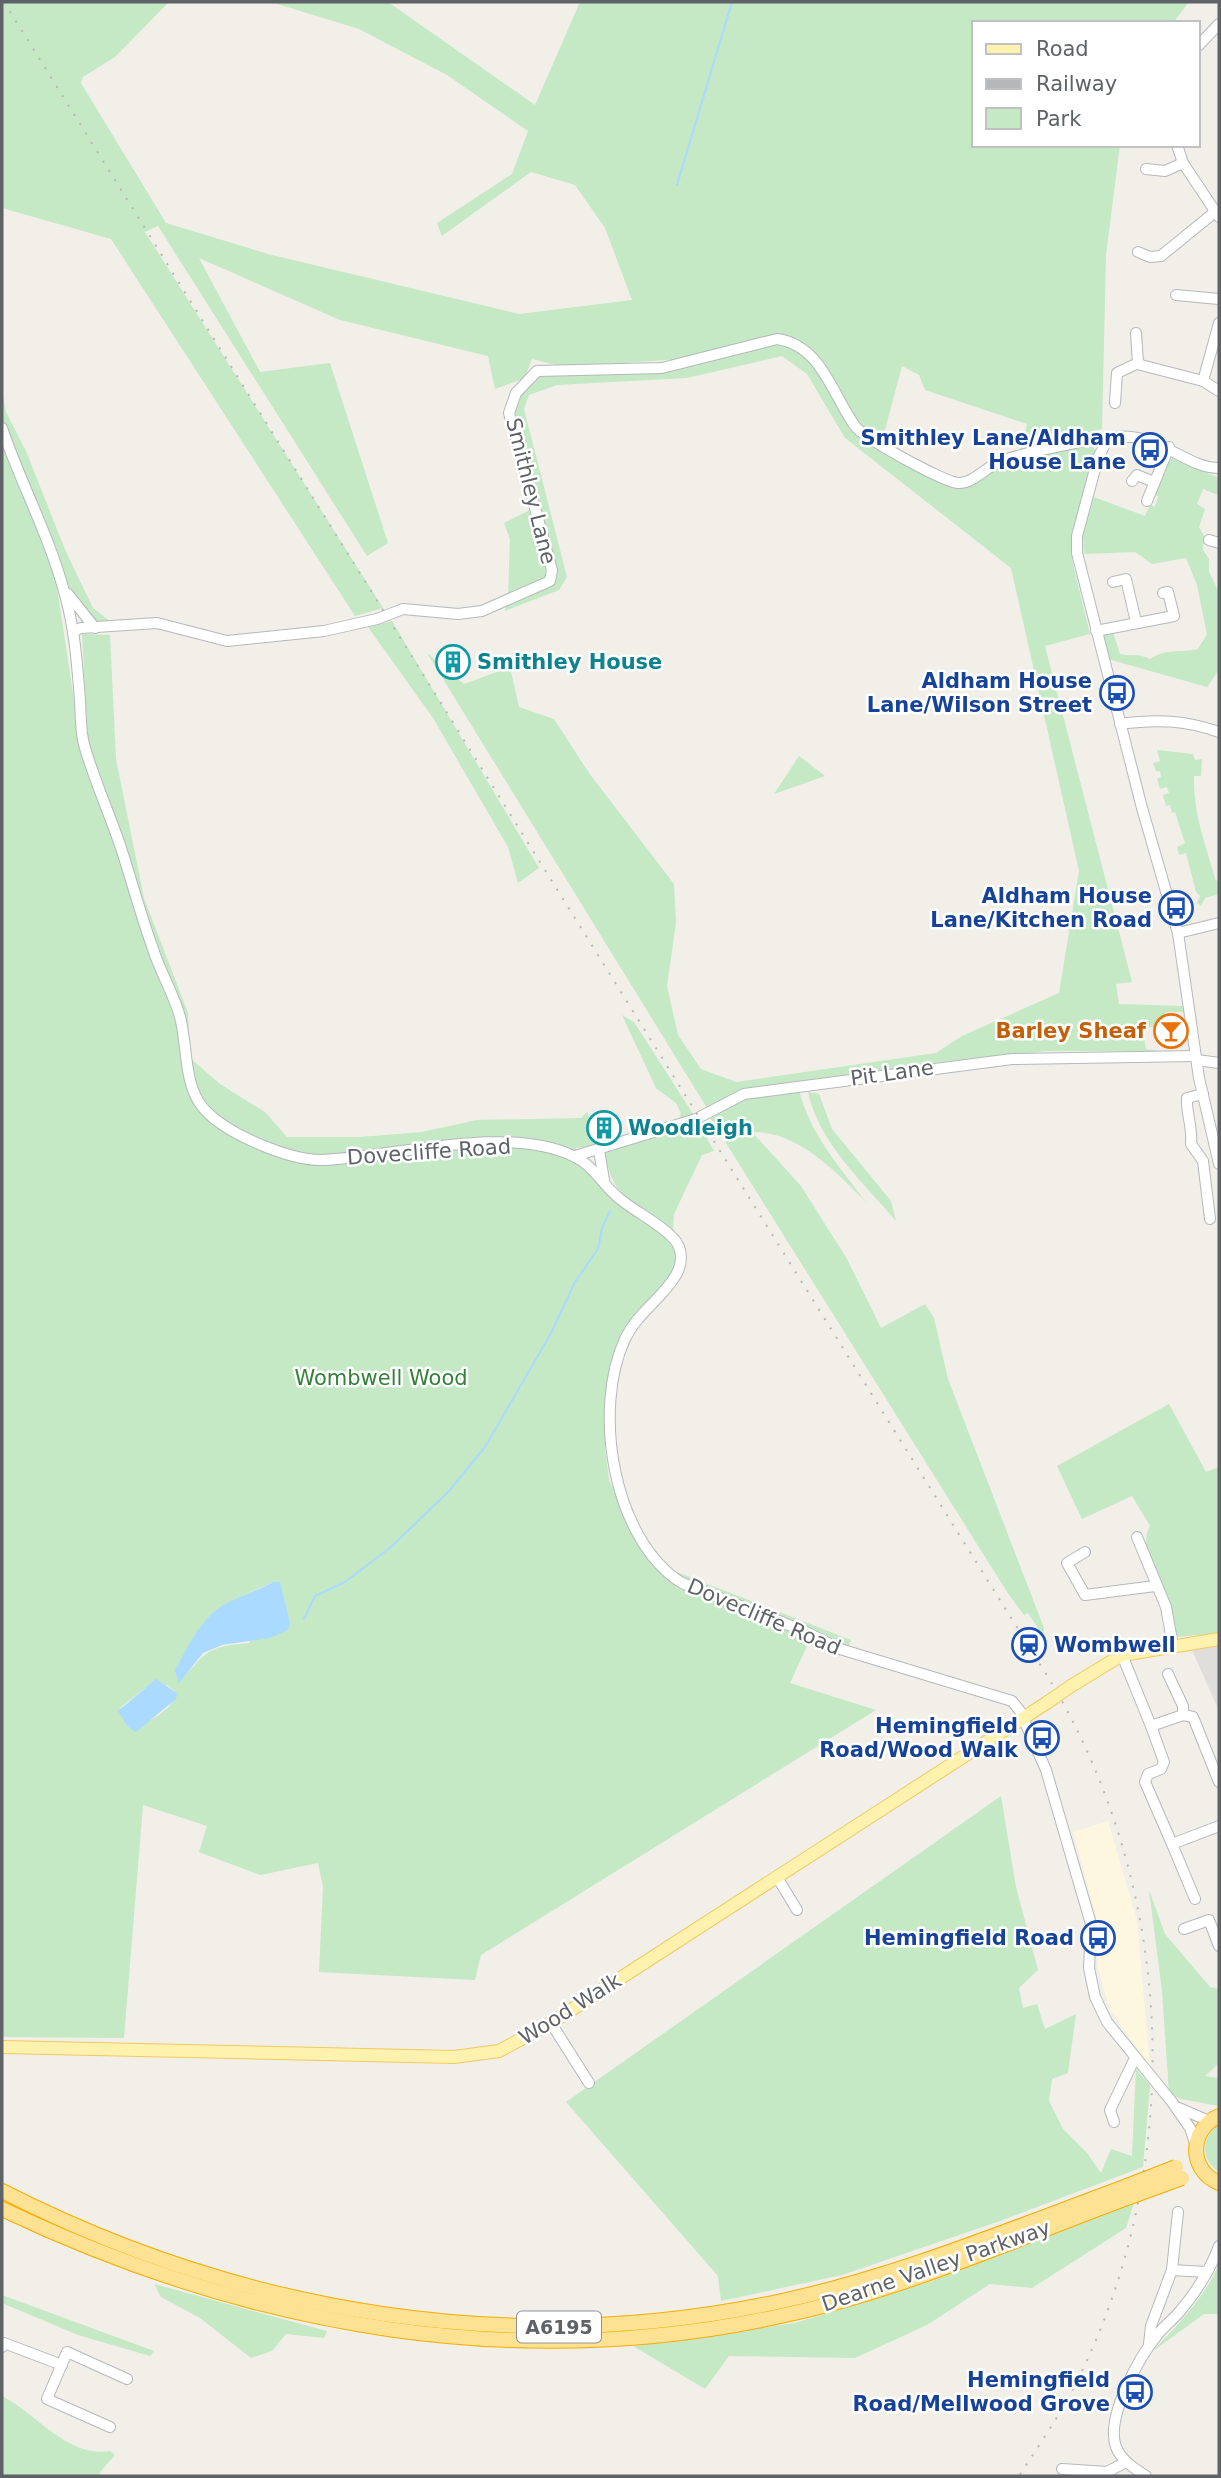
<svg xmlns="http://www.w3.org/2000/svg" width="1221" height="2478" font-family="'DejaVu Sans',sans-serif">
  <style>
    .commercial { fill: #fef7e0 }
    .industrial { fill: #e0deda }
    .green { fill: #c5e8c5; fill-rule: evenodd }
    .water { fill: #aadaff }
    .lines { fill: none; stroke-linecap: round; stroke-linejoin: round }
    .stream { stroke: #aadaff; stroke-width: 2 }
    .minor-casing { stroke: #b5b8bc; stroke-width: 12 }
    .major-casing { stroke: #f2c960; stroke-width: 14 }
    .highway-casing { stroke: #f9ab00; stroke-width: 16 }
    .minor { stroke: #fff; stroke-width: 10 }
    .major { stroke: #fff2af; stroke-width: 12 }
    .highway { stroke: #fde293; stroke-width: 14 }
    .rail { stroke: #b6b7b8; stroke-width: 2; stroke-dasharray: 2 9; stroke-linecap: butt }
    .minor-bridge-casing { stroke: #b5b8bc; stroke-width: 12; stroke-linecap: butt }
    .major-bridge-casing { stroke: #f2c960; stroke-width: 14; stroke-linecap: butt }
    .highway-bridge-casing { stroke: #f9ab00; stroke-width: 16; stroke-linecap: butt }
    .minor-bridge { stroke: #fff; stroke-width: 10 }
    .major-bridge { stroke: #fff2af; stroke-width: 12 }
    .highway-bridge { stroke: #fde293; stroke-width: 14 }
    .labels { text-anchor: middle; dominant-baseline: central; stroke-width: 5; stroke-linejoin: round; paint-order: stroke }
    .shield { fill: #fff; stroke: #8f9295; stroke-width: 2 }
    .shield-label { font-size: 19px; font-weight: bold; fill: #5f6368 }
    .transit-label { font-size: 21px; font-weight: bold; fill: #164399; stroke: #fff; text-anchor: end }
    .street-label { font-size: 21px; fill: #5f6368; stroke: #fff }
    .culture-label { font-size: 21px; font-weight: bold; fill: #0d838f; stroke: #fff; text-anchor: start }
    .food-label { font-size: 21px; font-weight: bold; fill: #c56008; stroke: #fff; text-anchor: end }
    .park-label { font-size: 21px; fill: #348238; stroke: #fff }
  </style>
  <rect width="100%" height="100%" fill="#f1efe8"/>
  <path class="commercial" d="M1108,1821L1137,1921L1150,2067L1110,2010L1098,1969L1096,1916L1073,1832Z"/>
  <path class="industrial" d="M1219,1646V1711L1192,1650Z"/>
  <g class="green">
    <path d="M2,2H169L115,57L83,77L81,83L166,223L268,254L519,314L632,300L605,228L575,185L531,172L442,236L437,223L512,174L528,131L447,75L359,29L271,2H388L535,105L580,2H1189L1173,23H974V145H1120L1106,255L1102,429L1019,453L1027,424L925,390L919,375L902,366L882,441L860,424L819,361L796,338L776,337L680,359L564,367L532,359L525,378L495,389L488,356L340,320L199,258L260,372L330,363L388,543L367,556L158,226L145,232L383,608L355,616L111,239L2,208Z"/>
    <path d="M777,343L794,345L816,367L862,443L881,449L960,486L1001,464L1090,443L1095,450L1071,536L1072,560L1090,634L1045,646L1132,982L1116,984L1119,1004L1184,1006V1012H1166L1160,1026L1142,1028L1146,1049L1159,1051H1049L940,1062L742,1089L707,1108L427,653L464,684L510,667L519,707L554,719L589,773L674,884L676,923L667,986L678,1035L701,1069L736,1082L936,1053L962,1036L1059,993L1079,871L1011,568L845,438L807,374L782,356L687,378L557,385L529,395L524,409L567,577L559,590L505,611L507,602L553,582L556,570L515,414L519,394L539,375L662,370Z"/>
    <path d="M2,391L6,412L26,451L66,552L93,608L111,622H96L66,586L56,581L79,733L87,730L82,634L110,635L116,759L144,898L188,1013L190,1058L220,1084L265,1112L287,1137H360L422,1132L477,1120L581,1118L587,1112L600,1145L576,1148V1157L656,1226L676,1252L673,1275L635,1313L621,1338L607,1414L605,1449L609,1480L643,1553L669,1569L851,1640L848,1648L813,1633L790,1683L876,1710L481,1955L475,1980L319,1972L323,1887L318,1863L260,1875L199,1852L207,1826L143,1805L124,2038L2,2037ZM273,1582L249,1643C204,1647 208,1652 179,1682L221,1606ZM167,1685L177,1693C172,1710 145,1726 129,1728L119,1711L121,1707L145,1688Z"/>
    <path d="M1171,458L1219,478L1218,495L1203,489L1197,504L1205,509L1199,527L1204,536L1203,550L1209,559V572L1219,592V670L1207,687L1108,659L1103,634L1113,632L1120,654C1132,657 1135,652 1150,659C1167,648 1180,653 1198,649L1207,634L1197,585L1186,558L1152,564L1135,552L1084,554L1083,533L1094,497L1145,516L1150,505L1155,507L1158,496L1154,494Z"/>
    <path d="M530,510L548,571L546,579L508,597L510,539L504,523Z"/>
    <path d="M392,621L539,868L518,883L508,847L433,718L368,627Z"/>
    <path d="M1157,750L1193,754L1195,760L1202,759L1201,776H1194C1193,812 1205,844 1216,881L1219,880V894L1205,898L1201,906L1197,903L1200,896L1196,892L1186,853L1179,855L1177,847L1185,843L1175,812L1172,813L1170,805L1166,806L1163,795L1169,793L1167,787L1160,789L1157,779L1161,777L1160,771H1156L1153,763L1160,761Z"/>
    <path d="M799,756L825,776L774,794Z"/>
    <path d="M622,1015L634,1022L693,1114L678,1122L681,1113L676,1103L656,1088Z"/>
    <path d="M799,1090C810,1134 839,1166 866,1202C835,1171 798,1131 752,1132L801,1186L847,1259L881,1328L925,1304L934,1318L948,1379L1044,1628L1043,1636L1028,1613L1024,1615L1007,1592L709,1116L745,1097Z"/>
    <path d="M808,1092L819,1094L832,1129L891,1201L896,1221C863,1182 819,1143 808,1092Z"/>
    <path d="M698,1123L714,1151L702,1155L674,1214L673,1231C638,1202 613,1203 605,1153Z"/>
    <path d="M1169,1404L1206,1472L1219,1467V1633L1177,1637C1175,1626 1173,1614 1169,1604C1160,1581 1137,1550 1150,1526L1132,1496L1082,1519L1057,1466Z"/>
    <path d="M1001,1796L1016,1887L1038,1970L1019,1988L1023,2008L1037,2004L1045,2029L1076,2014L1068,2073L1052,2079L1049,2101L1063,2129L1087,2153L1101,2173L1111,2149L1132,2156L1136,2069L1150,2085L1143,2167L1000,2221L842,2275L721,2301L718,2276L566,2102Z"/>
    <path d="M1149,1890L1165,1934L1210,1987L1219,1989V2063L1205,2076L1219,2078V2106L1181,2099L1169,2093L1162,1991Z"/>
    <path d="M1219,2124V2172C1200,2159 1201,2138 1219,2124Z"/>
    <path d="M1134,2203L1126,2228L1032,2288L990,2284L927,2325L855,2358L729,2356L705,2389L633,2346L795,2323L932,2281Z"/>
    <path d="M1219,2263V2314H1204L1153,2351C1178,2324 1206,2297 1219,2263Z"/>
    <path d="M154,2284L327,2331L324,2338L286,2334L272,2351L251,2358L200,2318L161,2297Z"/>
    <path d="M2,2295L154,2351L150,2356L78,2335L2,2303Z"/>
    <path d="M2,2396C36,2413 67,2458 110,2451L115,2455L100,2472V2476H2Z"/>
  </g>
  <g class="water">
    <path d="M273,1582H280L290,1623L288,1630L270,1638L222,1645L203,1653L179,1683L175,1671C186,1649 201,1619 223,1605C239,1596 257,1591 273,1582Z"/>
    <path d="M156,1679L177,1693L176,1699L136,1732L128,1727L118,1711Z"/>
  </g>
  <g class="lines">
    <g class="stream">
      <path d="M677,185L732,2"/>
      <path d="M304,1619L315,1596L345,1582L391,1547L449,1491L485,1447L550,1335L575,1282L598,1249L602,1228L610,1211"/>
    </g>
    <g class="minor-casing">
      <g id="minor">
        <path d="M1198,46L1219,24"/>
        <path d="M1177,145L1183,163L1219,217"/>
        <path d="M1146,169L1165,171L1183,163"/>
        <path d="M1138,252L1150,257L1161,256L1215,212"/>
        <path d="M1176,295L1219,299"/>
        <path d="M1136,333L1138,363L1141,365L1203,381L1219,391"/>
        <path d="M1203,381L1219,323"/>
        <path d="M1115,403L1117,373L1138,363"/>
        <path d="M2,428C21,484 50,537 65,595C75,630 77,664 80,700C81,716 80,733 85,748C95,782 110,815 121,848C132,882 141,916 153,949C160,972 174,994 180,1017C188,1046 183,1087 205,1110C227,1134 290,1161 323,1160C394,1157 507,1124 573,1156C594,1165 603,1186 620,1199C637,1213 658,1222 673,1238C683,1248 683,1263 676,1275C662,1299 637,1313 625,1339C592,1410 613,1540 682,1583L804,1631L840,1649L1012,1701L1020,1711L1046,1770L1091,1924L1089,1968L1095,1997L1107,2022L1146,2070"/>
        <path d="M1219,468C1186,469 1156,428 1108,438L1098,458L1077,536V553L1142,808L1178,933L1199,1078L1219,1164"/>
        <path d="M1132,481L1137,475L1154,482"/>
        <path d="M1147,501L1169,447"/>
        <path d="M1209,540L1219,543"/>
        <path d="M1113,582L1126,579L1136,622"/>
        <path d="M68,594L95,628"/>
        <path d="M403,609L458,614L482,611L550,581L552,570L509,413L516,393L537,371L662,368L777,339C821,345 832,394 855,426C863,438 944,482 958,483C973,484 987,466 1001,461C1029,451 1060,447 1089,440L1104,441"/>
        <path d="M74,631L81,628L157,623L227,641L324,631L377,619"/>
        <path d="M1096,631L1174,616L1168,592L1163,593"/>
        <path d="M1120,724C1156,719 1185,720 1219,732"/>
        <path d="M1178,933L1219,923"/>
        <path d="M1197,1060L1219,1063"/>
        <path d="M1203,1094L1187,1098C1186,1114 1193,1128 1191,1144L1203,1161L1210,1219"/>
        <path d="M599,1150L604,1180"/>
        <path d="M575,1156L696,1119L744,1094L1012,1059L1196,1056"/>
        <path d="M1137,1537L1166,1607L1173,1646"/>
        <path d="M1085,1552L1067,1563L1085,1595L1155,1586"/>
        <path d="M1122,1655L1151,1726L1183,1715"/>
        <path d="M1168,1674L1183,1706V1715"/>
        <path d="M1183,1715L1193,1717L1219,1782"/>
        <path d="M1151,1726L1164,1762L1161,1769L1148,1774L1145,1782L1172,1844"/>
        <path d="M777,1877L797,1910"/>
        <path d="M1195,1899L1172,1844L1219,1826"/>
        <path d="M1184,1929L1209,1920L1219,1946"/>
        <path d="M551,2023L589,2083"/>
        <path d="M1172,2102L1190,2128L1196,2146"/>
        <path d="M1179,2108L1209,2121"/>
        <path d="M1114,2122L1110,2110L1135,2058"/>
        <path d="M1172,2270L1206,2272"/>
        <path d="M1149,2344L1151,2326L1172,2270L1178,2212"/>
        <path d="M2,2347L4,2343L62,2365"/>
        <path d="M110,2427L47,2399L67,2352L127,2379"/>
        <path d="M1062,2469L1107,2472L1126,2462"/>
        <path d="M1146,2476C1135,2469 1121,2460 1116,2447C1105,2417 1140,2356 1158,2334C1165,2325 1174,2319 1181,2310C1196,2292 1211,2268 1219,2246"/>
      </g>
    </g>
    <g class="major-casing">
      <g id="major">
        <path d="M1071,1686L1122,1655L1219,1639"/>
        <path d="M2,2047L454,2057L499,2051L551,2023L1048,1702"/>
      </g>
    </g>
    <g class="highway-casing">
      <g id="highway">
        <path d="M1219,2116C1189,2129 1188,2170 1219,2183"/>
        <path d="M2,2191C243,2314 515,2359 782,2301C897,2276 1008,2230 1119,2189"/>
        <path d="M2,2209C252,2328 522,2376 794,2313C905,2288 1012,2241 1119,2201"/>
      </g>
    </g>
    <use href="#minor" class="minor"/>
    <use href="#major" class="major"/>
    <use href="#highway" class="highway"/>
    <path class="rail" d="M4,2L1051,1682C1178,1896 1187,2170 1072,2391C1056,2421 1037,2448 1019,2476"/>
    <g class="minor-bridge-casing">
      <g id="minor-bridge">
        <path d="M377,619L403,609"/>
        <path d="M1146,2070L1172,2102"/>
      </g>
    </g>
    <g class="major-bridge-casing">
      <path id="major-bridge" d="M1048,1702L1071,1686"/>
    </g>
    <g class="highway-bridge-casing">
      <g id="highway-bridge">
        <path d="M1119,2189L1176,2167"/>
        <path d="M1119,2201L1182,2178"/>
      </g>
    </g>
    <use href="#minor-bridge" class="minor-bridge"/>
    <use href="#major-bridge" class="major-bridge"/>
    <use href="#highway-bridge" class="highway-bridge"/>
  </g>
  <defs>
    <g id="bus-ring" transform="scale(1.75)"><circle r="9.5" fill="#fff" stroke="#1a4fb4" stroke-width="1.5"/><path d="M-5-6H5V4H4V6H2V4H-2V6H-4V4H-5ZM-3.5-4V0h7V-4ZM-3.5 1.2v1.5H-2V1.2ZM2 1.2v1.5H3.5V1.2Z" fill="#1a4fb4"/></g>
    <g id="building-ring" transform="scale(1.75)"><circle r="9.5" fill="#fff" stroke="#0f9aa8" stroke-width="1.5"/><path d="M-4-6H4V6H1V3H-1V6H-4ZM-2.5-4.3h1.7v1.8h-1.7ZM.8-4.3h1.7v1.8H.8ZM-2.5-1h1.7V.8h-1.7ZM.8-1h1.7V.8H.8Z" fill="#0f9aa8"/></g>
    <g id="bar-ring" transform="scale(1.75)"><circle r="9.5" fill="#fff" stroke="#e8710a" stroke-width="1.5"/><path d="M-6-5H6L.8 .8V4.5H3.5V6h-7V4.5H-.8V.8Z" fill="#e8710a"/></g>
    <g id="station-ring" transform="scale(1.75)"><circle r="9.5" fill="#fff" stroke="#1a4fb4" stroke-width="1.5"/><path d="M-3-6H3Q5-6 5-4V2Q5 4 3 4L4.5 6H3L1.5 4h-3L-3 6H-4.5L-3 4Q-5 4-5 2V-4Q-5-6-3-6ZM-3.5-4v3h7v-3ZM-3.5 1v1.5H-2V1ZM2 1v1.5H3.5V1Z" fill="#1a4fb4"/></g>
  </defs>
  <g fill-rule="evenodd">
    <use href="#bus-ring" x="1150" y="450"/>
    <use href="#building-ring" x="453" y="662"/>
    <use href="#bus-ring" x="1117" y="693"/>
    <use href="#bus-ring" x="1176" y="908"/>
    <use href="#bar-ring" x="1171" y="1031"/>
    <use href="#building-ring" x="604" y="1128"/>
    <use href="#station-ring" x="1029" y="1645"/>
    <use href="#bus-ring" x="1042" y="1738"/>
    <use href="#bus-ring" x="1098" y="1938"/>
    <use href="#bus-ring" x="1135" y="2392"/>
  </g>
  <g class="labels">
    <rect class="shield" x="517" y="2311.5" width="84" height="31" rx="5"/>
    <g class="shield-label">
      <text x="559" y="2327">A6195</text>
    </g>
    <g class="transit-label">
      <text x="1126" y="438">Smithley Lane/Aldham<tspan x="1126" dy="24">House Lane</tspan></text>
      <text x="1092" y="681">Aldham House<tspan x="1092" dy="24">Lane/Wilson Street</tspan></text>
      <text x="1152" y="896">Aldham House<tspan x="1152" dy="24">Lane/Kitchen Road</tspan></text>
      <text x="1054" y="1645" text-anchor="start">Wombwell</text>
      <text x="1018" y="1726">Hemingfield<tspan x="1018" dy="24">Road/Wood Walk</tspan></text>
      <text x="1074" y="1938">Hemingfield Road</text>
      <text x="1110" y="2380">Hemingfield<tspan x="1110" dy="24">Road/Mellwood Grove</tspan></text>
    </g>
    <g class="street-label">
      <text transform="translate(531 491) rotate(76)">Smithley Lane</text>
      <text transform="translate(892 1073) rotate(-8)">Pit Lane</text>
      <text transform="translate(429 1152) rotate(-4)">Dovecliffe Road</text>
      <text transform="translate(764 1617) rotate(23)">Dovecliffe Road</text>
      <text transform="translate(570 2009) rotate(-32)">Wood Walk</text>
      <text transform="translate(936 2266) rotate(-19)">Dearne Valley Parkway</text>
    </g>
    <g class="culture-label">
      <text x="477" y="662">Smithley House</text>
      <text x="628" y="1128">Woodleigh</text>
    </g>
    <g class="food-label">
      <text x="1146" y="1031">Barley Sheaf</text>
    </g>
    <g class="park-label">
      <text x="381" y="1378">Wombwell Wood</text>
    </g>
  </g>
  <rect width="1221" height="2478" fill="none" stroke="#5f6368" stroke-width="7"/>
  <rect x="972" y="21" width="228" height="126" fill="#ffffff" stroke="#bfc1c3" stroke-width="2"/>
  <rect x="986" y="44" width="35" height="10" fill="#fff2af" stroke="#bfc1c3" stroke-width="2"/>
  <text x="1036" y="56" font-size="21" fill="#5f6368">Road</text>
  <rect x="986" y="79" width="35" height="10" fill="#b6b7b8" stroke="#bfc1c3" stroke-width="2"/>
  <text x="1036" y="91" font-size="21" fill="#5f6368">Railway</text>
  <rect x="986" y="108" width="35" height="21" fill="#c5e8c5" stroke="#bfc1c3" stroke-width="2"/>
  <text x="1036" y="126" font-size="21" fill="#5f6368">Park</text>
</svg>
